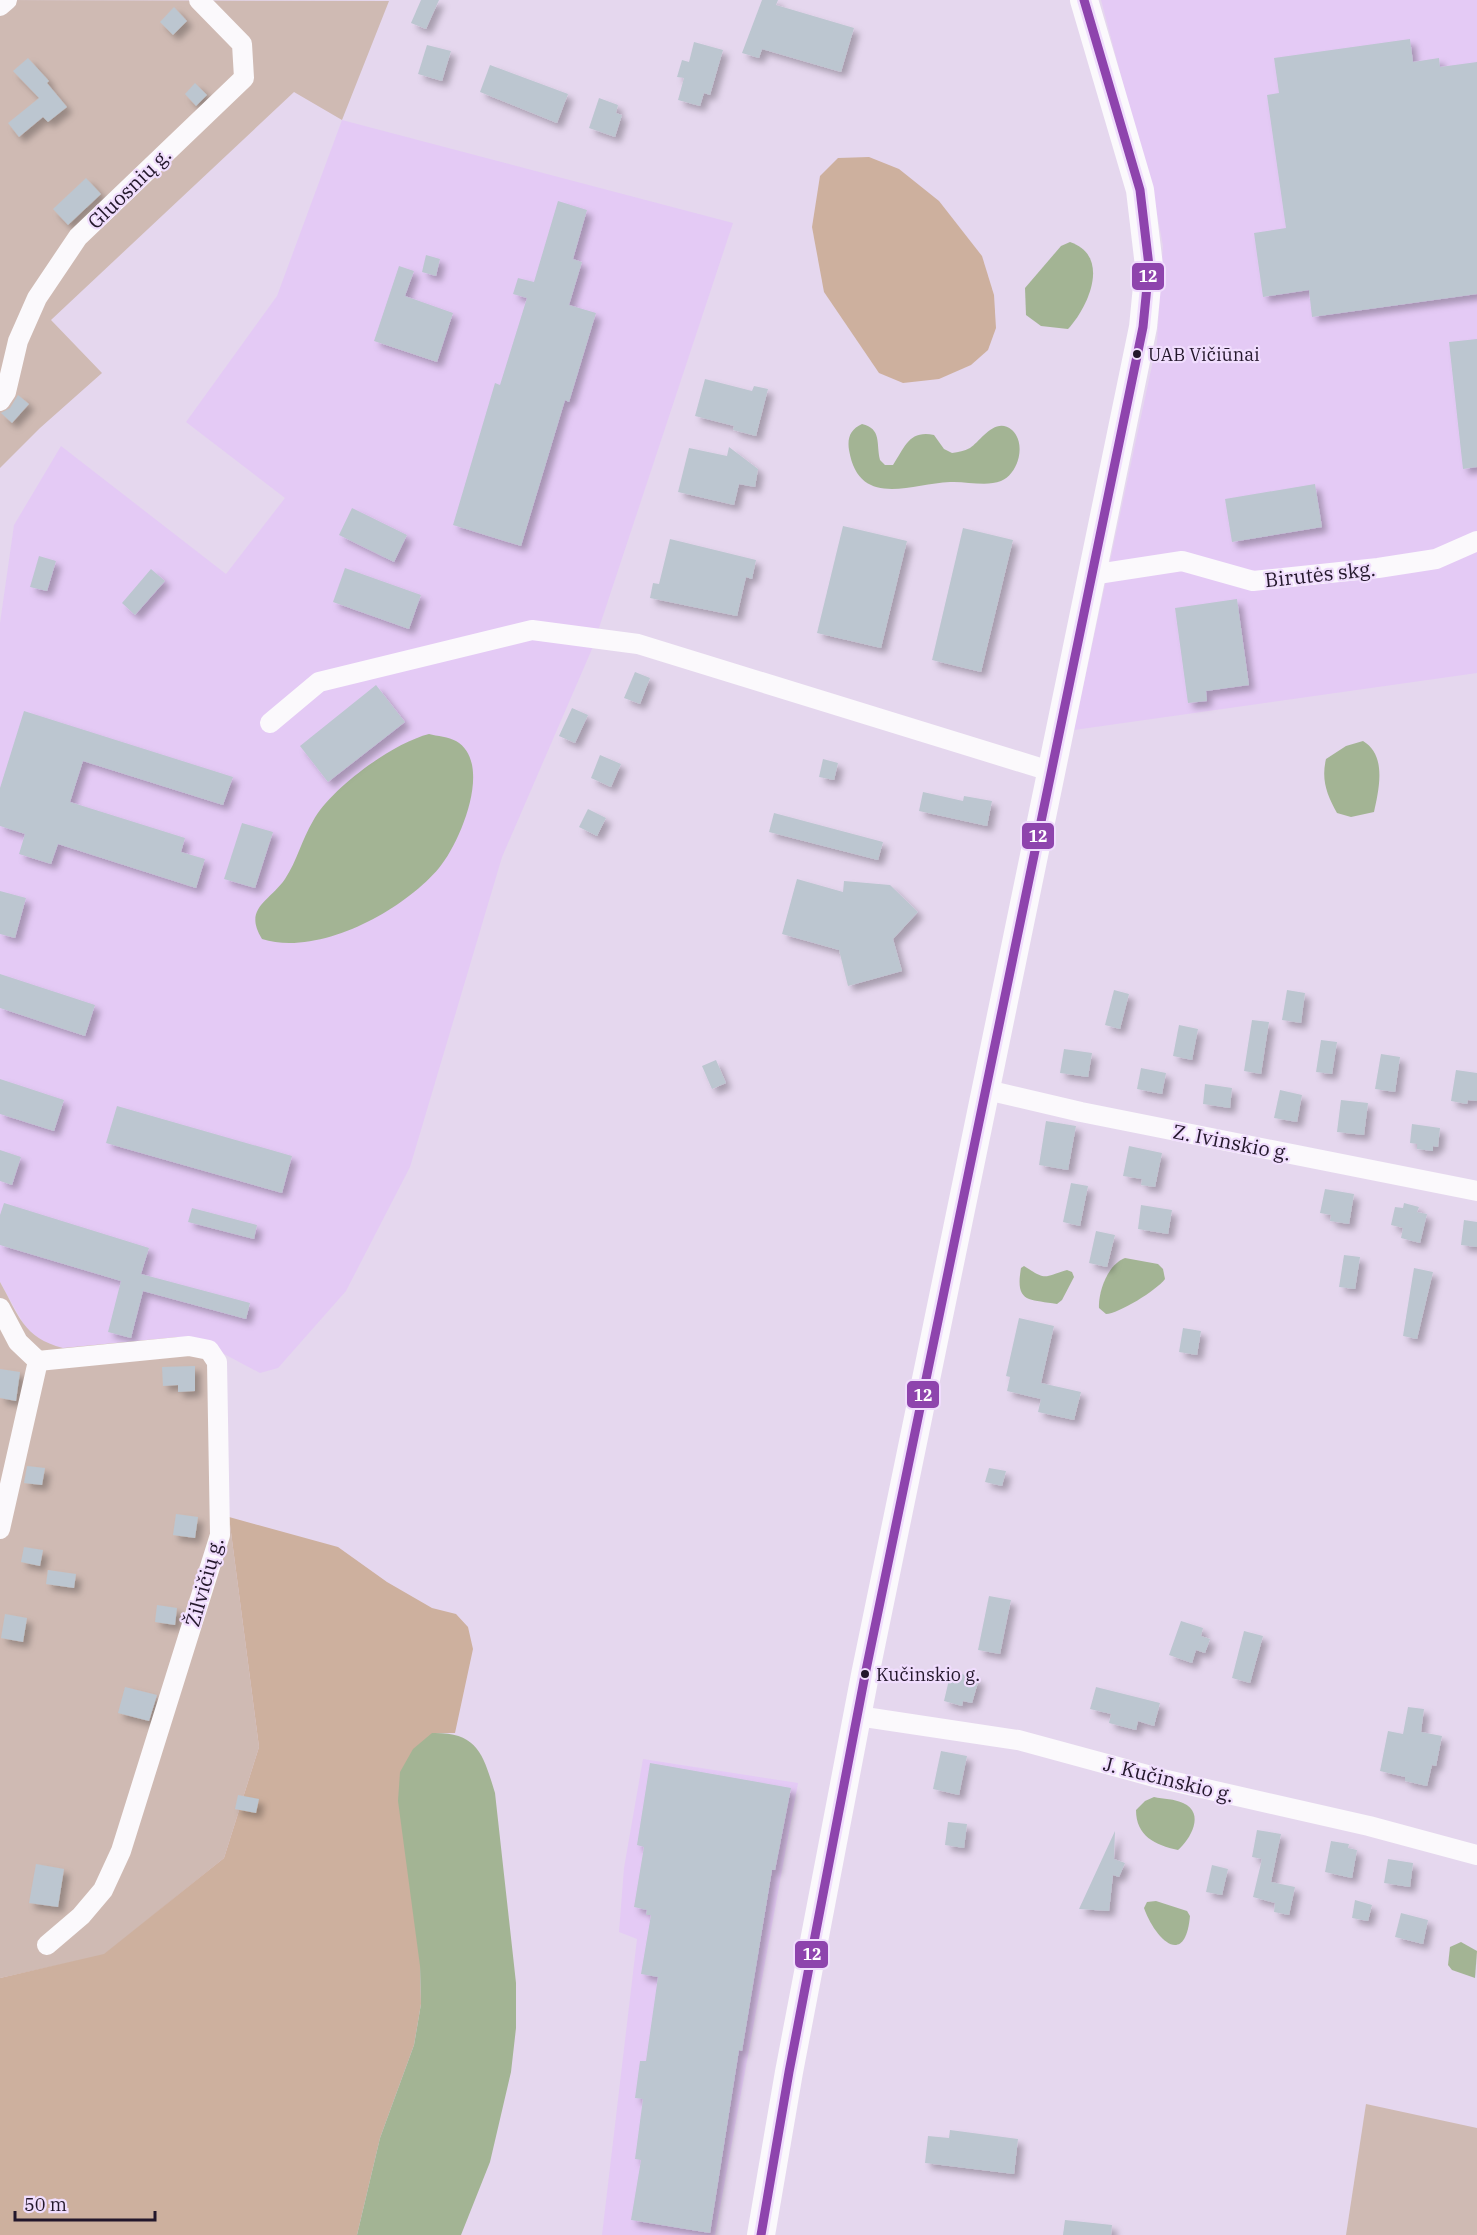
<svg xmlns="http://www.w3.org/2000/svg" width="1477" height="2235" font-family="'IBM Plex Serif',serif">
  <style>
    .built { fill: #e4caf5 }
    .green { fill: #cfbab3 }
    .forest { fill: #cdb09e }
    .water { fill: #a3b494 }
    .building { fill: #bcc6d0; filter: url(#shadow) }
    .lines { fill: none; stroke-linecap: round; stroke-linejoin: round }
    .street { stroke: #fbf9fc; stroke-width: 20 }
    .secondary { stroke: #fbf9fc; stroke-width: 28 }
    .bus-1-casing { stroke: #f0ddfd; stroke-width: 14 }
    .bus-1 { stroke: #8e44ad; stroke-width: 9 }
    .bus-dot { fill: #23172b; stroke: #f0ddfd; stroke-width: 2 }
    .labels { text-anchor: middle; dominant-baseline: central; stroke-width: 4.5; stroke-linejoin: round; paint-order: stroke }
    .bus-label { font-size: 18px; fill: #23172b; stroke: #f0ddfd; text-anchor: start }
    .street-label { font-size: 20px; fill: #23172b; stroke: #f0ddfd }
    .line-badge { stroke: #f0ddfd; stroke-width: 2 }
    .badge-label { font-size: 16px; text-anchor: middle; font-weight: bold; fill: #fff }
  </style>
  <defs>
    <filter id="shadow"><feDropShadow dx="5.5" dy="5.5" stdDeviation="3" flood-color="#0004"/></filter>
  </defs>
  <rect width="100%" height="100%" fill="#e5d7ee"/>
  <g class="built">
    <path d="M1101,0H1477V673L1074,730L1157,342L1163,246L1156,208Z"/>
    <path d="M342,120L733,223L592,649L502,857L410,1167L346,1291L278,1368L260,1373L196,1339L178,1337L63,1348L47,1344L28,1332L0,1282V623L14,525L61,446L226,574L285,498L186,422L277,296Z"/>
    <path d="M643,1759L798,1783L715,2235H602L637,1939L619,1932L624,1868Z"/>
  </g>
  <g class="green">
    <path d="M0,0L389,1L342,120L294,92L51,320L102,373L40,428L0,468Z"/>
    <path d="M0,1282C18,1314 23,1338 63,1348L178,1337L196,1339L221,1351L229,1517L259,1747L224,1858L104,1955L0,1978Z"/>
    <path d="M1366,2104L1477,2128V2235H1346Z"/>
  </g>
  <g class="forest">
    <path d="M869,157L899,169L939,201L982,256L994,295L996,328L988,350L971,365L939,379L903,383L879,373L824,292L812,227L820,176L838,158Z"/>
    <path d="M229,1517L338,1547L387,1582L432,1608L456,1614L468,1627L473,1649L455,1733H432L420,1966L421,2004L414,2045L380,2138L357,2235H0V1978L104,1954L224,1858L259,1747Z"/>
  </g>
  <g class="water">
    <path d="M1070,242C1111,256 1089,306 1068,329L1041,326L1026,315L1025,288L1061,246Z"/>
    <path d="M862,424C882,429 876,443 880,460L885,465H893C905,447 909,430 934,435L944,449L952,453C959,452 964,451 970,448C981,441 995,416 1012,430C1027,444 1018,474 1001,481C986,487 966,481 950,482C910,484 859,509 849,450C847,437 851,429 862,424Z"/>
    <path d="M429,734C437,736 449,737 456,741C494,763 460,843 439,868C403,911 318,957 262,939C243,908 269,902 285,879C297,861 302,839 313,821C331,788 393,743 429,734Z"/>
    <path d="M1363,741C1387,755 1379,789 1374,812L1351,817L1337,813C1327,795 1321,780 1326,759L1346,746Z"/>
    <path d="M1125,1258L1158,1264L1163,1269L1165,1279C1157,1290 1118,1314 1106,1314L1099,1308C1098,1292 1108,1264 1125,1258Z"/>
    <path d="M1024,1266C1047,1281 1043,1277 1067,1270L1072,1272L1074,1277L1062,1300L1057,1304C1028,1299 1015,1303 1021,1268Z"/>
    <path d="M432,1733C478,1732 483,1754 495,1793L516,1983V2028L511,2072L490,2162L461,2235H357L380,2138L414,2045L421,2004L420,1966L398,1801L400,1772L413,1749Z"/>
    <path d="M1154,1797C1163,1799 1175,1799 1183,1803C1206,1813 1190,1840 1178,1850C1155,1845 1136,1836 1136,1810L1145,1801Z"/>
    <path d="M1156,1901L1187,1911L1190,1916C1185,1969 1155,1939 1144,1908L1147,1902Z"/>
    <path d="M1461,1942L1477,1951L1475,1978L1452,1970L1448,1965L1450,1947Z"/>
  </g>
  <g class="building">
    <path d="M421,0H439L426,29L411,23Z"/>
    <path d="M762,0H778L776,5L854,28L841,72L762,49L759,58L742,53Z"/>
    <path d="M174,7L187,21L173,35L160,22Z"/>
    <path d="M1410,39L1413,62L1439,58L1440,67L1477,62V294L1312,317L1309,290L1263,297L1254,233L1286,228L1267,95L1279,93L1274,58Z"/>
    <path d="M694,42L723,50L710,95L704,93L700,106L678,100L684,78L677,77L682,60L689,62Z"/>
    <path d="M427,45L451,51L442,81L418,74Z"/>
    <path d="M28,58L49,81L47,83L67,107L48,122L43,117L19,137L8,123L39,98L13,71Z"/>
    <path d="M490,65L568,94L557,123L480,92Z"/>
    <path d="M195,83L207,95L196,106L185,94Z"/>
    <path d="M599,98L618,105L616,113L622,115L615,137L589,128Z"/>
    <path d="M86,178L101,194L68,225L53,209Z"/>
    <path d="M558,201L587,210L573,259L582,262L569,305L596,313L569,402L565,400L521,546L453,525L495,383L500,385L527,298L513,294L518,278L534,282Z"/>
    <path d="M426,255L440,259L436,276L422,272Z"/>
    <path d="M399,266L414,271L405,296L453,313L437,362L374,341Z"/>
    <path d="M1477,339V467L1463,469L1449,342Z"/>
    <path d="M705,379L752,391L754,386L768,389L756,436L733,430L734,426L695,416Z"/>
    <path d="M18,395L29,404L12,423L1,413L10,408Z"/>
    <path d="M729,447L758,469L755,487L739,484L734,505L678,492L689,448L727,456Z"/>
    <path d="M1315,484L1322,527L1232,542L1225,499Z"/>
    <path d="M352,508L407,535L394,562L339,535Z"/>
    <path d="M843,526L907,541L881,648L817,633Z"/>
    <path d="M963,528L1013,540L981,672L932,660Z"/>
    <path d="M670,539L756,560L752,579L746,577L737,616L650,598L653,583L659,584Z"/>
    <path d="M39,556L56,561L47,591L30,587Z"/>
    <path d="M345,568L421,595L409,629L333,602Z"/>
    <path d="M151,569L165,581L135,615L122,603Z"/>
    <path d="M1237,599L1249,685L1206,691L1207,701L1188,703L1175,608Z"/>
    <path d="M635,672L650,678L640,704L624,698Z"/>
    <path d="M376,685L405,722L328,782L300,746Z"/>
    <path d="M572,708L588,715L575,743L559,736Z"/>
    <path d="M24,711L233,777L223,805L83,761L70,802L185,838L181,852L205,859L196,888L58,844L51,864L19,854L25,834L0,826V788Z"/>
    <path d="M600,755L621,764L611,787L591,778Z"/>
    <path d="M823,759L838,763L834,780L819,777Z"/>
    <path d="M923,792L963,801L964,796L992,801L987,826L919,811Z"/>
    <path d="M588,809L606,818L597,836L579,827Z"/>
    <path d="M774,813L883,842L878,860L769,832Z"/>
    <path d="M242,823L273,832L255,888L224,879Z"/>
    <path d="M797,879L843,892L844,881L890,885L918,912L893,939L902,971L848,986L839,950L782,934Z"/>
    <path d="M0,891L26,898L15,938L0,934Z"/>
    <path d="M0,974L95,1005L85,1036L0,1008Z"/>
    <path d="M1114,990L1129,994L1120,1029L1105,1025Z"/>
    <path d="M1287,990L1305,993L1301,1023L1282,1020Z"/>
    <path d="M1252,1020L1269,1022L1261,1074L1244,1071Z"/>
    <path d="M1179,1025L1198,1029L1192,1060L1173,1056Z"/>
    <path d="M1321,1040L1337,1042L1332,1074L1316,1072Z"/>
    <path d="M1064,1049L1092,1053L1088,1077L1060,1073Z"/>
    <path d="M1381,1054L1400,1057L1395,1092L1375,1089Z"/>
    <path d="M716,1060L726,1083L712,1089L702,1066Z"/>
    <path d="M1141,1068L1166,1073L1162,1094L1137,1089Z"/>
    <path d="M1456,1070L1477,1073V1101L1468,1100L1467,1104L1451,1101Z"/>
    <path d="M0,1079L64,1100L54,1131L0,1114Z"/>
    <path d="M1205,1084L1232,1088L1230,1108L1203,1104Z"/>
    <path d="M1280,1090L1302,1095L1297,1122L1274,1118Z"/>
    <path d="M1341,1100L1368,1103L1364,1135L1337,1132Z"/>
    <path d="M117,1106L292,1156L282,1193L106,1143Z"/>
    <path d="M1046,1121L1076,1126L1068,1170L1039,1165Z"/>
    <path d="M1412,1124L1440,1128L1438,1147L1433,1146V1151L1417,1149V1144L1410,1143Z"/>
    <path d="M1129,1146L1162,1153L1155,1187L1141,1185L1142,1179L1123,1176Z"/>
    <path d="M0,1150L21,1157L12,1185L0,1181Z"/>
    <path d="M1071,1183L1088,1186L1080,1226L1063,1222Z"/>
    <path d="M1325,1189L1354,1194L1349,1224L1330,1221L1331,1215L1320,1213Z"/>
    <path d="M4,1203L149,1248L141,1274L250,1303L246,1319L143,1291L131,1338L108,1332L121,1281L0,1245V1215Z"/>
    <path d="M1404,1203L1419,1207L1417,1212L1427,1214L1420,1243L1401,1238L1403,1228L1391,1225L1395,1207L1403,1208Z"/>
    <path d="M1141,1205L1172,1210L1168,1234L1138,1229Z"/>
    <path d="M192,1208L257,1225L254,1239L188,1222Z"/>
    <path d="M1464,1220L1477,1222V1247L1461,1245Z"/>
    <path d="M1096,1231L1115,1235L1107,1267L1089,1263Z"/>
    <path d="M1344,1255L1360,1257L1355,1289L1339,1287Z"/>
    <path d="M1414,1268L1433,1272L1417,1339L1403,1336Z"/>
    <path d="M1019,1318L1054,1326L1041,1383L1081,1392L1074,1420L1038,1412L1041,1399L1007,1391L1010,1377L1006,1376Z"/>
    <path d="M1183,1328L1201,1331L1197,1355L1179,1352Z"/>
    <path d="M195,1366V1391L178,1392V1385L163,1386L162,1367Z"/>
    <path d="M0,1369L20,1372L16,1401L0,1398Z"/>
    <path d="M27,1466L45,1468L42,1485L24,1483Z"/>
    <path d="M989,1468L1006,1471L1002,1486L985,1482Z"/>
    <path d="M176,1514L198,1517L195,1538L173,1535Z"/>
    <path d="M24,1547L43,1550L40,1566L21,1562Z"/>
    <path d="M48,1570L76,1574L74,1588L46,1584Z"/>
    <path d="M989,1596L1011,1600L1000,1654L978,1650Z"/>
    <path d="M157,1605L177,1608L175,1625L155,1622Z"/>
    <path d="M5,1614L27,1618L23,1642L1,1638Z"/>
    <path d="M1181,1621L1203,1628L1201,1636L1210,1639L1205,1653L1196,1650L1192,1663L1169,1655Z"/>
    <path d="M1244,1631L1263,1636L1250,1683L1232,1678Z"/>
    <path d="M951,1671L979,1679L972,1703L963,1701L962,1706L944,1701Z"/>
    <path d="M125,1687L157,1695L149,1721L118,1713Z"/>
    <path d="M1096,1687L1160,1703L1154,1726L1138,1721L1136,1730L1109,1723L1111,1714L1090,1709Z"/>
    <path d="M1408,1707L1424,1709L1421,1732L1442,1736L1436,1766L1432,1765L1427,1786L1405,1781V1777L1380,1771L1388,1731L1403,1734Z"/>
    <path d="M941,1751L967,1756L959,1795L933,1789Z"/>
    <path d="M650,1763L791,1788L775,1870H772L742,2051L739,2050L710,2233L631,2220L641,2160L635,2159L643,2099L635,2098L640,2061H646L658,1977L641,1974L651,1915H646L647,1910L634,1907L644,1847L637,1845Z"/>
    <path d="M238,1795L259,1799L256,1813L235,1809Z"/>
    <path d="M948,1822L967,1824L964,1848L945,1845Z"/>
    <path d="M1257,1830L1281,1834L1271,1882L1295,1887L1289,1915L1274,1912L1275,1903L1253,1897L1262,1859L1252,1857Z"/>
    <path d="M1115,1831L1114,1859L1125,1863L1119,1877L1113,1875L1109,1911L1079,1909Z"/>
    <path d="M1331,1841L1349,1844L1348,1848L1357,1850L1352,1878L1325,1872Z"/>
    <path d="M1388,1859L1413,1863L1410,1887L1384,1883Z"/>
    <path d="M36,1864L64,1869L58,1907L29,1903Z"/>
    <path d="M1212,1865L1228,1869L1222,1895L1206,1892Z"/>
    <path d="M1355,1900L1372,1905L1368,1921L1352,1918Z"/>
    <path d="M1401,1913L1428,1920L1423,1944L1395,1937Z"/>
    <path d="M950,2130L1018,2139L1014,2174L925,2163L928,2136L949,2138Z"/>
    <path d="M1065,2220L1112,2225L1111,2235H1063Z"/>
  </g>
  <g class="lines">
    <g class="street">
      <path d="M0,6L7,0"/>
      <path d="M0,401L6,392L18,341L37,298L78,237L244,78L242,44L199,0"/>
      <path d="M1091,575L1182,561L1253,581L1378,568L1436,559L1477,541"/>
      <path d="M270,723L319,682L532,630L638,644L1053,772"/>
      <path d="M987,1090L1081,1112L1477,1191"/>
      <path d="M0,1308L18,1342L38,1361L189,1346L209,1350L217,1362L220,1535L121,1851L103,1890L81,1916L47,1945"/>
      <path d="M0,1529L38,1361"/>
      <path d="M858,1716L1018,1740L1158,1778L1369,1826L1477,1855"/>
    </g>
    <path class="secondary" d="M761,2235L789,2072L865,1675L1143,327L1149,266L1140,190L1084,0"/>
    <g class="bus-1-casing">
      <path id="bus-1" d="M761,2235L789,2072L865,1675L1143,327L1149,266L1140,190L1084,0"/>
    </g>
    <use href="#bus-1" class="bus-1"/>
  </g>
  <g class="bus-dot">
    <circle cx="1137" cy="354" r="5"/>
    <circle cx="865" cy="1674" r="5"/>
  </g>
  <g class="labels">
    <g class="bus-label">
      <text x="1148" y="354">UAB Vičiūnai</text>
      <text x="876" y="1674">Kučinskio g.</text>
    </g>
    <g class="street-label">
      <text transform="translate(129 188) rotate(-44)">Gluosnių g.</text>
      <text transform="translate(1320 574) rotate(-6)">Birutės skg.</text>
      <text transform="translate(1232 1142) rotate(11)">Z. Ivinskio g.</text>
      <text transform="translate(204 1582) rotate(-74)">Žilvičių g.</text>
      <text transform="translate(1169 1779) rotate(14)">J. Kučinskio g.</text>
    </g>
  </g>
  <g class="line-badge">
    <rect x="1131" y="262" width="34" height="29" rx="6" fill="#8e44ad"/>
    <rect x="1021" y="822" width="34" height="28" rx="6" fill="#8e44ad"/>
    <rect x="906" y="1380" width="34" height="29" rx="6" fill="#8e44ad"/>
    <rect x="794" y="1940" width="35" height="29" rx="6" fill="#8e44ad"/>
  </g>
  <g class="badge-label">
    <text x="1148" y="282">12</text>
    <text x="1038" y="842">12</text>
    <text x="923" y="1401">12</text>
    <text x="812" y="1960">12</text>
  </g>
  <path d="M15 2211v9h140v-9" fill="none" stroke="#23172b" stroke-width="3"/>
  <text x="24" y="2211" font-size="18" fill="#23172b" stroke="#f0ddfd" stroke-width="4.5" paint-order="stroke">50 m</text>
</svg>
